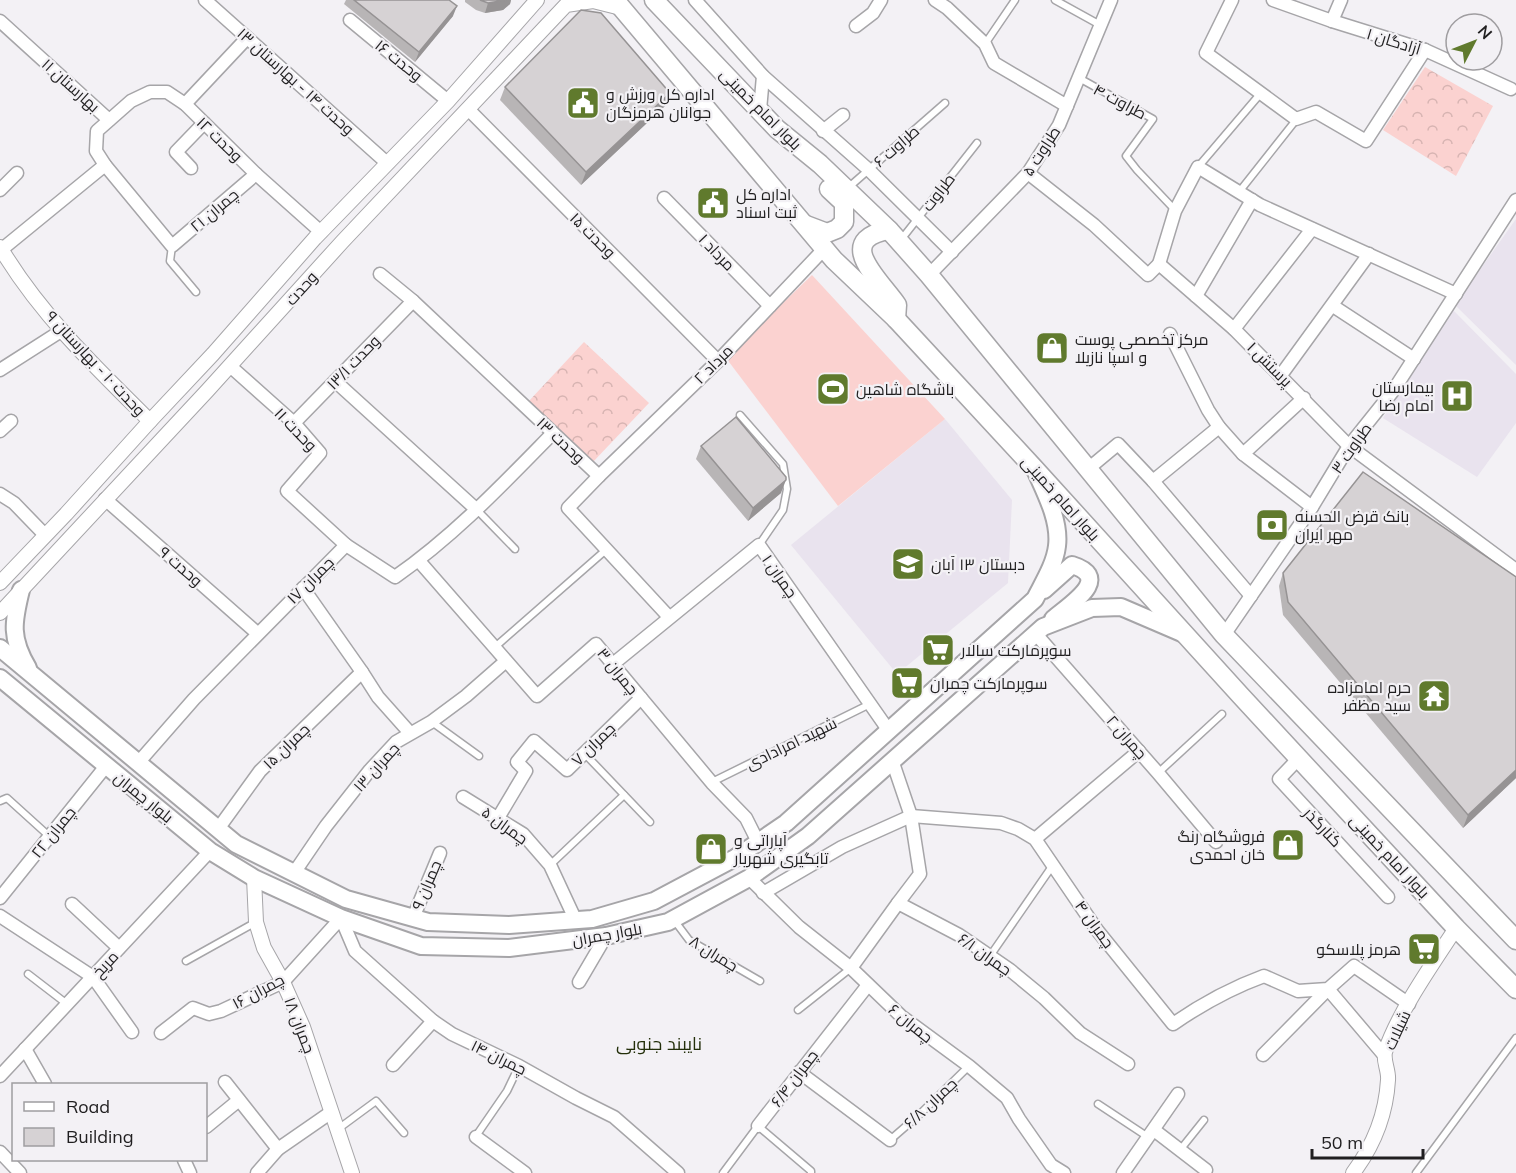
<svg xmlns="http://www.w3.org/2000/svg" width="1516" height="1173" font-family="Mulish,Cairo,sans-serif">
  <style>
    .built { fill: #e9e3ee }
    .grass { fill: #fbd2d0 }
    .forest { fill: url(#forest-crowns) }
    .lines { fill: none; stroke-linecap: round; stroke-linejoin: round }
    .service-casing { stroke: #a6a5a8; stroke-width: 9 }
    .minor-casing { stroke: #a6a5a8; stroke-width: 15 }
    .tertiary-casing { stroke: #a6a5a8; stroke-width: 16 }
    .secondary-casing { stroke: #a6a5a8; stroke-width: 20 }
    .primary-casing { stroke: #a6a5a8; stroke-width: 21 }
    .service { stroke: #fff; stroke-width: 6 }
    .minor { stroke: #fff; stroke-width: 12 }
    .tertiary { stroke: #fff; stroke-width: 14 }
    .secondary { stroke: #fff; stroke-width: 16 }
    .primary { stroke: #fff; stroke-width: 18 }
    .wall { fill: #b8b5b6 }
    .shaded-wall { fill: #969394 }
    .building { fill: #d6d2d4; stroke: #969394; stroke-width: 1.5 }
    .labels { text-anchor: middle; dominant-baseline: central; stroke-width: 4.5; stroke-linejoin: round; paint-order: stroke }
    .street-label { font-size: 16px; fill: #201f20; stroke: #f3f1f5 }
    .poi-label { font-size: 16px; fill: #201f20; stroke: #f3f1f5; text-anchor: start }
    .neighbourhood-label { font-size: 18px; fill: #232f0a; stroke: #f3f1f5 }
  </style>
  <defs>
    <pattern id="forest-crowns" width="20" height="18" patternUnits="userSpaceOnUse" patternTransform="scale(1.5)"><rect width="20" height="18" fill="#fbd2d0"/><path d="M2 6a3 3 0 1 1 6 0M12 15a3 3 0 1 1 6 0" fill="none" stroke="#d7b4b2"/></pattern>
  </defs>
  <rect width="100%" height="100%" fill="#f3f1f5"/>
  <g class="built">
    <path d="M1516,219V365L1455,305Z"/>
    <path d="M1452,309L1516,374V423L1477,477L1383,418Z"/>
    <path d="M945,419L1012,500L1008,583L897,674L791,545Z"/>
  </g>
  <path class="grass" d="M812,275L945,419L838,506L726,358Z"/>
  <g class="forest">
    <path d="M1425,67L1493,106L1456,176L1383,130Z"/>
    <path d="M584,342L649,403L592,463L528,402Z"/>
  </g>
  <g class="lines">
    <g class="service-casing">
      <g id="service">
        <path d="M1055,0L1102,26"/>
        <path d="M985,44L1015,0"/>
        <path d="M1079,78L1153,119L1126,156L1137,170L1175,210"/>
        <path d="M1198,167L1261,93"/>
        <path d="M849,187L945,103"/>
        <path d="M1239,192L1296,120"/>
        <path d="M900,241L977,143"/>
        <path d="M172,246L170,261L196,292"/>
        <path d="M740,415L783,464L787,489L783,510L759,545"/>
        <path d="M477,510L515,549"/>
        <path d="M495,647L607,549"/>
        <path d="M432,722L479,756"/>
        <path d="M584,753L650,822"/>
        <path d="M1158,773L1222,714"/>
        <path d="M712,782L870,704"/>
        <path d="M0,801L7,798L49,836"/>
        <path d="M550,865L624,795"/>
        <path d="M674,920L689,940L760,981"/>
        <path d="M990,956L1053,865"/>
        <path d="M186,961L256,922"/>
        <path d="M28,974L67,1004"/>
        <path d="M798,1010L851,968"/>
        <path d="M1098,1104L1148,1137"/>
        <path d="M338,1129L376,1101L404,1133"/>
        <path d="M476,1136L507,1091L519,1066"/>
        <path d="M890,1140L920,1114L969,1066"/>
        <path d="M1180,1150L1204,1120"/>
        <path d="M723,1173L758,1126L811,1171V1173"/>
        <path d="M1416,1173L1516,1038"/>
      </g>
    </g>
    <g class="minor-casing">
      <g id="minor">
        <path d="M205,0L387,163"/>
        <path d="M695,0L763,76L869,170L952,252"/>
        <path d="M935,0L947,8L985,44L994,63L1067,106"/>
        <path d="M1232,0L1206,53L1296,119L1316,112L1366,141L1425,50"/>
        <path d="M1273,0L1332,21L1425,50L1511,89"/>
        <path d="M350,20L448,101"/>
        <path d="M0,21L109,120"/>
        <path d="M1332,21L1341,0"/>
        <path d="M856,26L873,13L881,0"/>
        <path d="M185,104L247,38"/>
        <path d="M468,109L718,361"/>
        <path d="M760,110L763,76"/>
        <path d="M823,131L843,115"/>
        <path d="M105,165L172,246L256,174"/>
        <path d="M191,168L176,152L204,123"/>
        <path d="M1028,173L1094,225L1148,275L1159,264L1234,329L1349,446L1516,570"/>
        <path d="M0,190L17,173"/>
        <path d="M664,198L770,306"/>
        <path d="M1,250L105,165L96,151L97,131L131,101L150,92H167L185,104L256,174L321,232"/>
        <path d="M1159,264L1175,211L1198,167L1260,205L1456,294"/>
        <path d="M380,274L413,301L599,476"/>
        <path d="M929,275L1028,173L1059,125L1111,0"/>
        <path d="M1196,296L1252,200"/>
        <path d="M1333,306L1414,359"/>
        <path d="M1234,329L1312,229"/>
        <path d="M230,366L294,423L320,453L287,491L346,545"/>
        <path d="M0,370L61,331"/>
        <path d="M1281,375L1369,254"/>
        <path d="M335,381L477,510"/>
        <path d="M294,423L413,301"/>
        <path d="M1219,427L1243,454L1304,398"/>
        <path d="M0,431L11,421"/>
        <path d="M1243,454L1312,507"/>
        <path d="M1088,469L1118,444L1153,481L1219,427L1208,410L1170,334"/>
        <path d="M1153,481L1251,596"/>
        <path d="M0,494L14,503L45,535"/>
        <path d="M105,499L257,633"/>
        <path d="M419,561L537,696L596,644L712,783L746,818L758,842"/>
        <path d="M303,588L362,672L378,697L410,733"/>
        <path d="M669,617L568,508L599,476L718,361L824,249"/>
        <path d="M1035,633L1158,773L1216,842"/>
        <path d="M1224,635L1312,507L1349,446L1393,391L1516,200"/>
        <path d="M613,664L759,545L889,731"/>
        <path d="M1299,758L1279,779L1388,897"/>
        <path d="M892,760L911,816L920,874L898,903"/>
        <path d="M138,763L194,699L346,545L395,577C454,536 503,484 553,433"/>
        <path d="M463,797L523,834L550,865L576,921"/>
        <path d="M498,818L526,771L517,762L534,741L567,770L641,698"/>
        <path d="M218,829L260,771L362,672"/>
        <path d="M1035,839L1139,751"/>
        <path d="M294,873L326,826L370,770L396,742L431,722L466,696L506,661"/>
        <path d="M749,878L799,927L851,968L901,1016L969,1066L1007,1098L1019,1119L1051,1165L1064,1173"/>
        <path d="M763,893L842,847L911,816L1001,823L1018,829L1035,839L1097,930L1173,1024C1202,1004 1231,988 1264,976L1298,991L1328,989L1354,966L1409,1004"/>
        <path d="M0,898L106,766"/>
        <path d="M72,904L119,948"/>
        <path d="M0,916L93,977L132,1032"/>
        <path d="M413,918L440,853"/>
        <path d="M851,968L898,903L959,935L1010,970L1044,998L1080,1033L1128,1064"/>
        <path d="M579,982L606,936"/>
        <path d="M161,1033L193,1008L209,1014L221,1011L283,982L341,918L355,951L433,1021L452,1034L519,1066L576,1098L614,1117L678,1173"/>
        <path d="M25,1049L45,1084"/>
        <path d="M1263,1055L1328,989L1384,1055"/>
        <path d="M393,1065L433,1021"/>
        <path d="M799,1072L890,1140"/>
        <path d="M0,1076L210,851"/>
        <path d="M225,1082L278,1149"/>
        <path d="M758,1126L868,985"/>
        <path d="M206,1127L239,1100"/>
        <path d="M1154,1130L1206,1170"/>
        <path d="M476,1137L525,1173"/>
        <path d="M0,1152L20,1173"/>
        <path d="M184,1160L190,1173"/>
        <path d="M257,1173L278,1149L330,1113"/>
        <path d="M1123,1173L1178,1094"/>
      </g>
    </g>
    <g class="tertiary-casing">
      <g id="tertiary">
        <path d="M0,247C39,313 95,367 150,421"/>
        <path d="M0,583L66,514L150,421L213,354L315,238L448,101L537,0"/>
        <path d="M0,613L207,391L342,242L566,5L593,1L621,8"/>
        <path d="M254,878L256,922L264,948L283,982L303,1027L352,1173"/>
        <path d="M1353,1173C1374,1145 1386,1115 1388,1080C1389,1071 1383,1061 1385,1052C1399,1011 1432,965 1456,928"/>
      </g>
    </g>
    <g class="secondary-casing">
      <g id="secondary">
        <path d="M21,590C13,622 10,638 28,668"/>
        <path d="M1044,590L1072,565C1114,578 1069,605 1053,619"/>
        <path d="M0,648L236,844L346,899L428,922L509,925L592,919L654,901L735,858L786,823L1035,599C1043,583 1055,564 1057,546C1060,522 1047,496 1037,474"/>
        <path d="M0,678L210,851L254,878L341,918L421,946L509,948L606,936L668,922L749,878L808,836L1043,627L1092,608L1121,607L1184,634"/>
      </g>
    </g>
    <g class="primary-casing">
      <g id="primary">
        <path d="M615,0L834,260L896,319L1034,468L1241,696L1456,928L1516,989"/>
        <path d="M654,0L777,129L820,164L889,230L929,275L1224,635L1516,940"/>
        <path d="M806,225L827,233L837,229L844,222V203L829,189"/>
        <path d="M889,230C832,240 881,281 897,305L896,319"/>
      </g>
    </g>
    <use href="#service" class="service"/>
    <use href="#minor" class="minor"/>
    <use href="#tertiary" class="tertiary"/>
    <use href="#secondary" class="secondary"/>
    <use href="#primary" class="primary"/>
  </g>
  <g class="wall">
    <path d="M346,0H449L453,16L415,62L344,4Z"/>
    <path d="M465,0H511L510,4L503,10L485,13L476,10L465,2Z"/>
    <path d="M505,87L665,106L581,185L500,100Z"/>
    <path d="M701,446L781,493L748,521L696,459Z"/>
    <path d="M1283,573L1516,577V778L1463,828L1283,615L1279,586Z"/>
  </g>
  <g class="shaded-wall">
    <path d="M506,0H511L510,4L503,10L485,13L488,3Z"/>
    <path d="M457,6L453,16L415,62L419,52Z"/>
    <path d="M670,93L665,106L581,185L586,172Z"/>
    <path d="M786,480L781,493L748,521L753,508Z"/>
    <path d="M1516,770V778L1463,828L1468,815Z"/>
  </g>
  <g class="building">
    <path d="M354,0H449L457,6L419,52Z"/>
    <path d="M480,0H506L488,3Z"/>
    <path d="M581,10L601,13L670,93L586,172L505,87Z"/>
    <path d="M736,417L786,477V480L753,508L701,446Z"/>
    <path d="M1363,472L1516,577V770L1468,815L1288,602L1283,573Z"/>
  </g>
  <defs>
    <g id="civic-square" transform="scale(1.725)"><rect x="-9" y="-9" width="18" height="18" rx="4" fill="#607a2d" stroke="#f3f1f5"/><path d="M-.6-6.5H3V-4.5H.6V-3L4-1V1h2V6H-6V1h2V-1L-.6-3ZM-1.2 2.5V6h2.4V2.5Z" fill="#fff"/></g>
    <g id="shop-square" transform="scale(1.725)"><rect x="-9" y="-9" width="18" height="18" rx="4" fill="#607a2d" stroke="#f3f1f5"/><path d="M-5-2.5h2.3a2.7 3.5 0 0 1 5.4 0H5L5.5 6h-11ZM-1.5-2.5h3a1.5 2.3 0 0 0-3 0Z" fill="#fff"/></g>
    <g id="stadium-square" transform="scale(1.725)"><rect x="-9" y="-9" width="18" height="18" rx="4" fill="#607a2d" stroke="#f3f1f5"/><path d="M0-5a6.5 5 0 1 0 0 10a6.5 5 0 1 0 0-10ZM-3.5-1.8h7v3.6h-7Z" fill="#fff"/></g>
    <g id="hospital-square" transform="scale(1.725)"><rect x="-9" y="-9" width="18" height="18" rx="4" fill="#607a2d" stroke="#f3f1f5"/><path d="M-5-5h3v3.5h4V-5h3V5h-3V1.5h-4V5h-3Z" fill="#fff"/></g>
    <g id="bank-square" transform="scale(1.725)"><rect x="-9" y="-9" width="18" height="18" rx="4" fill="#607a2d" stroke="#f3f1f5"/><path d="M-6-4H6V4H-6ZM0-2.3a2.3 2.3 0 1 0 0 4.6a2.3 2.3 0 1 0 0-4.6Z" fill="#fff"/></g>
    <g id="school-square" transform="scale(1.725)"><rect x="-9" y="-9" width="18" height="18" rx="4" fill="#607a2d" stroke="#f3f1f5"/><path d="M0-5L7-2L0 1L-7-2ZM-4 1L0 2.5L4 1V4Q0 6-4 4Z" fill="#fff"/></g>
    <g id="supermarket-square" transform="scale(1.725)"><rect x="-9" y="-9" width="18" height="18" rx="4" fill="#607a2d" stroke="#f3f1f5"/><path d="M-6-5.5h2.5l.6 2H6L4.5 2H-2.5L-4.4-4H-6ZM-1.5 3.2a1.3 1.3 0 1 0 .1 0ZM3 3.2a1.3 1.3 0 1 0 .1 0Z" fill="#fff"/></g>
    <g id="temple-square" transform="scale(1.725)"><rect x="-9" y="-9" width="18" height="18" rx="4" fill="#607a2d" stroke="#f3f1f5"/><path d="M0-6L5-2H3V0L6.5 2.5H4V6H1.5V3h-3V6H-4V2.5H-6.5L-3 0V-2H-5Z" fill="#fff"/></g>
  </defs>
  <g fill-rule="evenodd">
    <use href="#civic-square" x="583" y="103"/>
    <use href="#civic-square" x="713" y="203"/>
    <use href="#shop-square" x="1052" y="348"/>
    <use href="#stadium-square" x="833" y="389"/>
    <use href="#hospital-square" x="1457" y="396"/>
    <use href="#bank-square" x="1272" y="525"/>
    <use href="#school-square" x="908" y="564"/>
    <use href="#supermarket-square" x="938" y="650"/>
    <use href="#supermarket-square" x="907" y="683"/>
    <use href="#temple-square" x="1434" y="696"/>
    <use href="#shop-square" x="1288" y="845"/>
    <use href="#shop-square" x="711" y="849"/>
    <use href="#supermarket-square" x="1424" y="949"/>
  </g>
  <g class="labels">
    <g class="street-label">
      <text transform="translate(1394 41) rotate(17)">آزادگان ۱</text>
      <text transform="translate(399 60) rotate(39)">وحدت ۱۶</text>
      <text transform="translate(296 81) rotate(42)">وحدت ۱۴ - بهارستان ۱۳</text>
      <text transform="translate(71 85) rotate(42)">بهارستان ۱۱</text>
      <text transform="translate(1120 101) rotate(28)">طراوت ۴</text>
      <text transform="translate(761 109) rotate(45)">بلوار امام خمینی</text>
      <text transform="translate(220 139) rotate(44)">وحدت ۱۲</text>
      <text transform="translate(896 146) rotate(-41)">طراوت ۶</text>
      <text transform="translate(1041 151) rotate(-57)">طراوت ۵</text>
      <text transform="translate(938 192) rotate(-52)">طراوت</text>
      <text transform="translate(214 210) rotate(-40)">چمران ۲۱</text>
      <text transform="translate(593 235) rotate(45)">وحدت ۱۵</text>
      <text transform="translate(717 252) rotate(46)">مرداد ۱</text>
      <text transform="translate(301 288) rotate(-48)">وحدت</text>
      <text transform="translate(353 362) rotate(-46)">وحدت ۱۳/۱</text>
      <text transform="translate(96 363) rotate(47)">وحدت ۱۰ - بهارستان ۹</text>
      <text transform="translate(713 364) rotate(-45)">مرداد ۲</text>
      <text transform="translate(1270 364) rotate(45)">پرستش ۱</text>
      <text transform="translate(296 429) rotate(46)">وحدت ۱۱</text>
      <text transform="translate(561 440) rotate(43)">وحدت ۱۳</text>
      <text transform="translate(1351 448) rotate(-55)">طراوت ۳</text>
      <text transform="translate(1061 498) rotate(48)">بلوار امام خمینی</text>
      <text transform="translate(181 566) rotate(41)">وحدت ۹</text>
      <text transform="translate(780 576) rotate(55)">چمران ۱</text>
      <text transform="translate(310 580) rotate(-45)">چمران ۱۷</text>
      <text transform="translate(618 671) rotate(51)">چمران ۳</text>
      <text transform="translate(1127 737) rotate(49)">چمران ۲</text>
      <text transform="translate(791 743) rotate(-26)">شهید امرادادی</text>
      <text transform="translate(593 744) rotate(-44)">چمران ۷</text>
      <text transform="translate(286 746) rotate(-44)">چمران ۱۵</text>
      <text transform="translate(376 767) rotate(-48)">چمران ۱۳</text>
      <text transform="translate(144 797) rotate(39)">بلوار چمران</text>
      <text transform="translate(505 825) rotate(36)">چمران ۵</text>
      <text transform="translate(1323 827) rotate(47)">کنارگذر</text>
      <text transform="translate(53 832) rotate(-51)">چمران ۲۲</text>
      <text transform="translate(1390 856) rotate(47)">بلوار امام خمینی</text>
      <text transform="translate(426 885) rotate(-67)">چمران ۹</text>
      <text transform="translate(1095 924) rotate(54)">چمران ۴</text>
      <text transform="translate(607 934) rotate(-10)">بلوار چمران</text>
      <text transform="translate(714 953) rotate(32)">چمران ۸</text>
      <text transform="translate(985 954) rotate(35)">چمران ۶/۱</text>
      <text transform="translate(105 964) rotate(-47)">مریخ</text>
      <text transform="translate(258 991) rotate(-28)">چمران ۱۶</text>
      <text transform="translate(911 1023) rotate(39)">چمران ۶</text>
      <text transform="translate(300 1025) rotate(69)">چمران ۱۸</text>
      <text transform="translate(1397 1030) rotate(-65)">شیلات</text>
      <text transform="translate(499 1057) rotate(26)">چمران ۱۴</text>
      <text transform="translate(794 1078) rotate(-53)">چمران ۶/۴</text>
      <text transform="translate(930 1103) rotate(-43)">چمران ۶/۸</text>
    </g>
    <g class="poi-label">
      <text x="606" y="94">اداره کل ورزش و<tspan x="606" dy="18">جوانان هرمزگان</tspan></text>
      <text x="736" y="194">اداره کل<tspan x="736" dy="18">ثبت اسناد</tspan></text>
      <text x="1075" y="339">مرکز تخصصی پوست<tspan x="1075" dy="18">و اسپا نازیلا</tspan></text>
      <text x="1434" y="387" text-anchor="end">بیمارستان<tspan x="1434" dy="18">امام رضا</tspan></text>
      <text x="856" y="389">باشگاه شاهین</text>
      <text x="1295" y="516">بانک قرض الحسنه<tspan x="1295" dy="18">مهر ایران</tspan></text>
      <text x="931" y="564">دبستان ۱۳ آبان</text>
      <text x="961" y="650">سوپرمارکت سالار</text>
      <text x="930" y="683">سوپرمارکت چمران</text>
      <text x="1411" y="687" text-anchor="end">حرم امامزاده<tspan x="1411" dy="18">سید مظفر</tspan></text>
      <text x="1265" y="836" text-anchor="end">فروشگاه رنگ<tspan x="1265" dy="18">خان احمدی</tspan></text>
      <text x="734" y="840">آپاراتی و<tspan x="734" dy="18">تابگیری شهریار</tspan></text>
      <text x="1401" y="949" text-anchor="end">هرمز پلاسکو</text>
    </g>
    <g class="neighbourhood-label">
      <text x="659" y="1043">نایبند جنوبی</text>
    </g>
  </g>
  <rect x="12" y="1083" width="195" height="78" fill="#f3f1f5" stroke="#9f9da0" stroke-width="1.5"/>
  <rect x="24" y="1102" width="30" height="9" fill="#ffffff" stroke="#9f9da0" stroke-width="1.5"/>
  <text x="66" y="1113" font-size="18" fill="#201f20">Road</text>
  <rect x="24" y="1128" width="30" height="18" fill="#d6d2d4" stroke="#9f9da0" stroke-width="1.5"/>
  <text x="66" y="1143" font-size="18" fill="#201f20">Building</text>
  <g transform="translate(1474 42) rotate(48)"><circle r="28" fill="#f3f1f5" stroke="#9f9da0" stroke-width="1.5"/>
  <path d="M0-4.5L10 22L0 15L-10 22Z" fill="#607a2d"/>
  <text y="-9" font-size="16" font-weight="bold" text-anchor="middle" fill="#201f20">N</text>
  </g>
  <path d="M1312 1149v9h111v-9" fill="none" stroke="#201f20" stroke-width="3"/>
  <text x="1321" y="1149" font-size="18" fill="#201f20" stroke="#f3f1f5" stroke-width="4.5" paint-order="stroke">50 m</text>
</svg>
